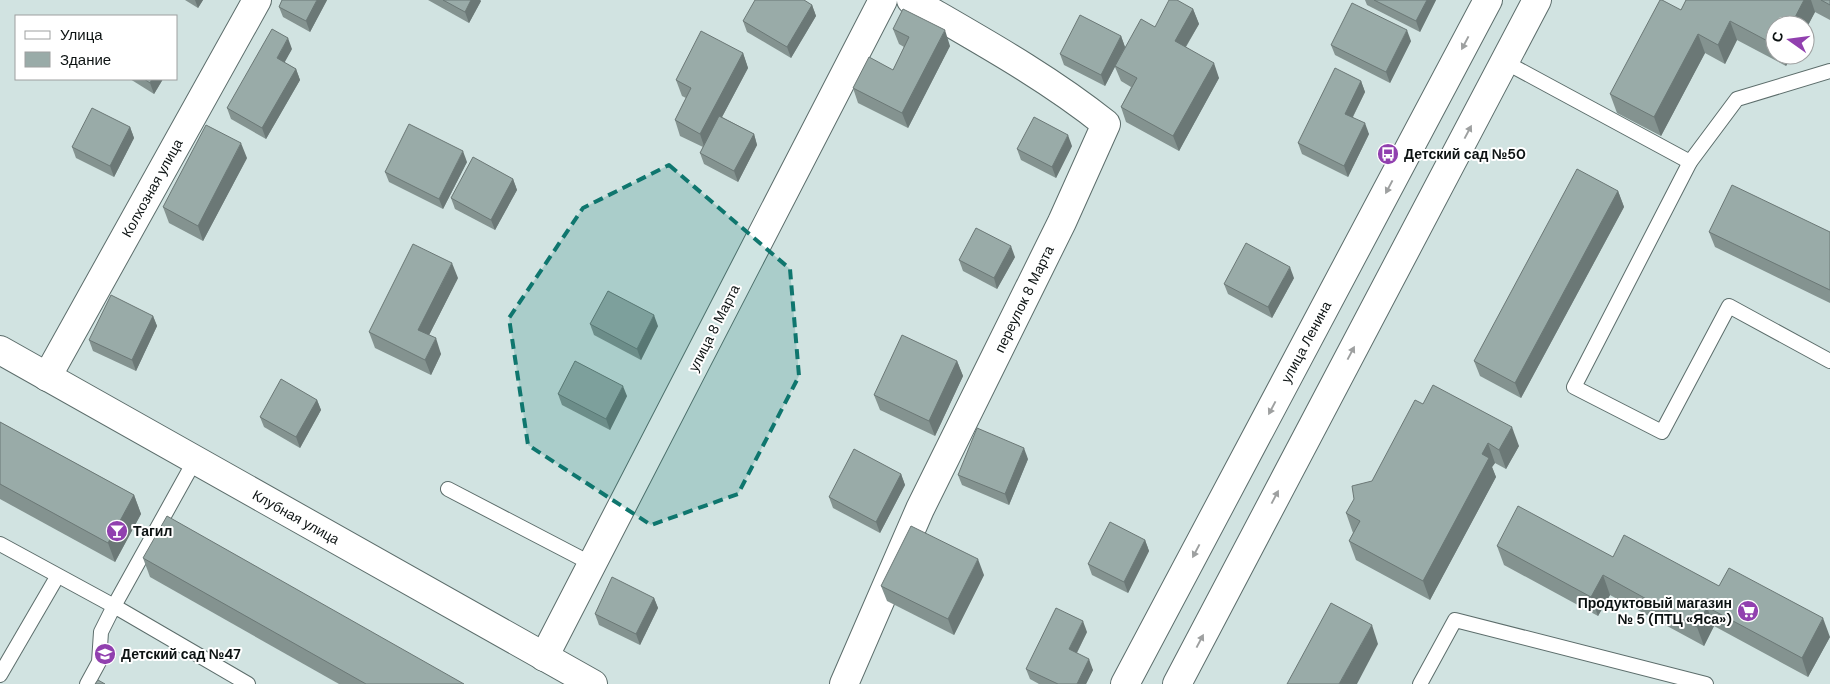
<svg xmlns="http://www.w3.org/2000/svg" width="1830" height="684" font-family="'DM Sans',sans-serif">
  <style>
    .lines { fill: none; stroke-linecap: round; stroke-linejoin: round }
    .service-casing { stroke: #5c6d6b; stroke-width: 16 }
    .minor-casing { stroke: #5c6d6b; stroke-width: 30 }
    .tertiary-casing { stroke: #5c6d6b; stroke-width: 30 }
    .secondary-casing { stroke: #5c6d6b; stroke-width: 30 }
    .service { stroke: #fff; stroke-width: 14 }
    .minor { stroke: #fff; stroke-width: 28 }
    .tertiary { stroke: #fff; stroke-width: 28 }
    .secondary { stroke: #fff; stroke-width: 28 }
    .wall { fill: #849390 }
    .shaded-wall { fill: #6b7876 }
    .building { fill: #99aba8; stroke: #6b7876 }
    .oneway { fill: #9ea0a0 }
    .marked { fill: #0f766e; fill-opacity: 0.2; stroke: #0f766e; stroke-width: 4; stroke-dasharray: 10 6; stroke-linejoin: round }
    .labels { text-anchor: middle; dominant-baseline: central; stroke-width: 4; stroke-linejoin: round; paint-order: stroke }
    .poi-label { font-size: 14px; font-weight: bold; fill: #0c1212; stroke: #fff; text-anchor: start }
    .street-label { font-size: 14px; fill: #0c1212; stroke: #fff }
  </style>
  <rect width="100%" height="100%" fill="#d1e3e1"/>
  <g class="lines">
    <g class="service-casing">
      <g id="service">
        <path d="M1505,62L1690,162L1737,99L1830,71"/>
        <path d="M1690,162L1574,387L1662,432L1729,306L1830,361"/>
        <path d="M448,489L592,564"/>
        <path d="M0,544L114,606L195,460"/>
        <path d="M0,675L57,577"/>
        <path d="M87,684L99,662L101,632L114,606L248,684"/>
        <path d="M1420,684L1455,620L1706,684"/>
      </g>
    </g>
    <g class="minor-casing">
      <g id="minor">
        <path d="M47,377L257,0"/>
        <path d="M544,657L883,0"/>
        <path d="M844,684L920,509L1062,222L1106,124C1046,76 978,39 911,0"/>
      </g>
    </g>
    <g class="tertiary-casing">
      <path id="tertiary" d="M0,350L593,684"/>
    </g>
    <g class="secondary-casing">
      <g id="secondary">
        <path d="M1125,684L1488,0"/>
        <path d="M1177,684L1537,0"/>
      </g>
    </g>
    <use href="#service" class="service"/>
    <use href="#minor" class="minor"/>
    <use href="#tertiary" class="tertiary"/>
    <use href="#secondary" class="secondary"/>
  </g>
  <g class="wall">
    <path d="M185,0H203L198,8Z"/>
    <path d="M327,0L310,32L283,17L279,7Z"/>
    <path d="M428,0H480L481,1L469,23Z"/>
    <path d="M1365,0H1436L1420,32L1367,5Z"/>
    <path d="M1686,0H1830V20L1815,12L1805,31V25H1775V55H1792L1786,66L1737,40L1725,64L1705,53L1661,136L1617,113L1610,94L1681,10Z"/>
    <path d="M812,5L816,16L791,58L747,32L743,21Z"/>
    <path d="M1193,9L1199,24L1186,47L1219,78L1179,151L1126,122L1121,107L1131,87L1121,81L1115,67L1105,86L1064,65L1060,54L1121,36L1125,47L1155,27Z"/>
    <path d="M893,29L950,46L908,128L858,103L853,88L893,70L904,47L899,44Z"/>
    <path d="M1411,41L1390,83L1335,55L1331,45Z"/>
    <path d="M292,49L284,62L296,69L300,80L266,139L231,119L227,108Z"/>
    <path d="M743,53L748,68L722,117L754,134L757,145L738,182L704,164L700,153L703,147L680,136L675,120L686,98L682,96L676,80Z"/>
    <path d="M130,79H163L154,94Z"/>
    <path d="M1361,81L1365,92L1353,117L1369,134L1348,177L1302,154L1298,143Z"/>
    <path d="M130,127L134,138L114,177L76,158L72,147Z"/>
    <path d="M1072,146L1056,178L1021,160L1017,149Z"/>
    <path d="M247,158L203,241L169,223L163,207Z"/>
    <path d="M467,162L443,209L389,182L385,172Z"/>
    <path d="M513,179L517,190L495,230L455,209L451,198Z"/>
    <path d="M1618,191L1624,207L1521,398L1480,376L1474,361Z"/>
    <path d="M1709,232H1830V303L1715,247Z"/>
    <path d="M1015,257L997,289L963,271L959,260Z"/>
    <path d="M458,278L429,335L441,354L431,375L375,348L369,332Z"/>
    <path d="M1294,278L1272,318L1228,294L1224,284Z"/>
    <path d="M153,316L157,326L136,371L93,351L89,340Z"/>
    <path d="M590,324L658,326L641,360L594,335Z"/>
    <path d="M957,361L963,376L935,436L880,410L874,395Z"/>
    <path d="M558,394L627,396L610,430L562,405Z"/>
    <path d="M317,400L321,410L300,448L264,427L260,417Z"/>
    <path d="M1423,404L1519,446L1506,469L1495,463L1492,467L1496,477L1430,600L1356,560L1349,541L1353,533L1346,513L1372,481Z"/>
    <path d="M0,422L134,495L141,514L115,562L0,499Z"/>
    <path d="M1028,459L1009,505L962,485L958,475Z"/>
    <path d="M901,474L905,485L880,533L833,508L829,497Z"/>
    <path d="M1145,540L1149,551L1128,593L1092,575L1088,564Z"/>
    <path d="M1497,546L1719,586L1830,637L1808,677L1714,626L1704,646L1610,595L1598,616L1504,565Z"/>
    <path d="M143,558L464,684H339L150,577Z"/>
    <path d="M984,575L954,635L887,601L881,586Z"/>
    <path d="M654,598L658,608L640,645L599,625L595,614Z"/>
    <path d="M1087,632L1077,653L1093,670L1086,684H1039L1030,679L1026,669Z"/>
  </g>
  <g class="shaded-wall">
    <path d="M195,0H203L198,8Z"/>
    <path d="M317,0H327L310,32L306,21Z"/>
    <path d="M471,0H480L481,1L469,23L465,12Z"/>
    <path d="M1427,0H1436L1420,32L1416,21Z"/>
    <path d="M1804,0H1811L1815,12L1805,31V25H1791Z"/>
    <path d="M812,5L816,16L791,58L787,47Z"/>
    <path d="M1193,9L1199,24L1180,56L1175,41Z"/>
    <path d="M1730,21L1737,40L1725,64L1718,45Z"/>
    <path d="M945,30L950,46L908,128L902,113Z"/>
    <path d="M1407,30L1411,41L1390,83L1386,72Z"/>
    <path d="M1698,34L1705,53L1661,136L1654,117Z"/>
    <path d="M1121,36L1125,47L1105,86L1101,75Z"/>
    <path d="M288,38L292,49L281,69L277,58Z"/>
    <path d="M743,53L748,68L705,149L700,134Z"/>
    <path d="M1782,55H1792L1786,66Z"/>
    <path d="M1214,63L1219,78L1179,151L1173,136Z"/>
    <path d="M296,69L300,80L266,139L262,128Z"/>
    <path d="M152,79H163L154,94L150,83Z"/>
    <path d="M1361,81L1365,92L1349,124L1345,114Z"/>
    <path d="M1365,123L1369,134L1348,177L1344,166Z"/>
    <path d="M130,127L134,138L114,177L110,166Z"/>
    <path d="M754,134L757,145L738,182L734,171Z"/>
    <path d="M1068,135L1072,146L1056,178L1052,167Z"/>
    <path d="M241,143L247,158L203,241L198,226Z"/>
    <path d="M463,151L467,162L443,209L439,199Z"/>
    <path d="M513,179L517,190L495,230L491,220Z"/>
    <path d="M1618,191L1624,207L1521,398L1515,383Z"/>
    <path d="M1011,246L1015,257L997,289L994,278Z"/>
    <path d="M452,263L458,278L424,345L418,330Z"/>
    <path d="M1290,267L1294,278L1272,318L1268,307Z"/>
    <path d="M654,315L658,326L641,360L637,349Z"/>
    <path d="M153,316L157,326L136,371L132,360Z"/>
    <path d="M436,338L441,354L431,375L425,360Z"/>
    <path d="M957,361L963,376L935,436L929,421Z"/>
    <path d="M623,386L627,396L610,430L606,419Z"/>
    <path d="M317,400L321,410L300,448L296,437Z"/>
    <path d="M1512,427L1519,446L1506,469L1499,450Z"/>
    <path d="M1488,443L1495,463L1492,467L1496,477L1430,600L1423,581L1482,454Z"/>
    <path d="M1024,448L1028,459L1009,505L1005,494Z"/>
    <path d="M901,474L905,485L880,533L876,522Z"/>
    <path d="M134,495L141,514L115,562L108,543Z"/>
    <path d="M1145,540L1149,551L1128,593L1124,582Z"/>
    <path d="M978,559L984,575L954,635L948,619Z"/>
    <path d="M1603,575L1610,595L1598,616L1591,597Z"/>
    <path d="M654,598L658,608L640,645L636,634Z"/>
    <path d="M1707,607L1714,626L1704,646L1697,627Z"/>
    <path d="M1823,618L1830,637L1808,677L1802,658Z"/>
    <path d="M1083,621L1087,632L1073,660L1069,649Z"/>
    <path d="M1372,625L1378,644L1357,684H1339Z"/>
    <path d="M1089,659L1093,670L1086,684H1077Z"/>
  </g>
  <g class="building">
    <path d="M282,0H317L306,21L279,7Z"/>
    <path d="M443,0H471L465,12Z"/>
    <path d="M755,0H804L812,5L787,47L743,21Z"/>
    <path d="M1169,0H1177L1193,9L1175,41L1214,63L1173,136L1121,107L1137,78L1115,66L1141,19L1155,27Z"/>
    <path d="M1374,0H1427L1416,21Z"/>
    <path d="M1660,0H1662L1681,10L1686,0H1804L1791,25H1775V45L1730,21L1718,45L1698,34L1654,117L1610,94Z"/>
    <path d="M1821,0H1830V5Z"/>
    <path d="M1352,3L1407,30L1386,72L1331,45Z"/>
    <path d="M903,9L945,30L902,113L853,88L869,57L893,70L909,37L893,29Z"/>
    <path d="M1080,15L1121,36L1101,75L1060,54Z"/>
    <path d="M272,29L288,38L277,58L296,69L262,128L227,108Z"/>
    <path d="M701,31L743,53L700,134L675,120L691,88L676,80Z"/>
    <path d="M1335,68L1361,81L1345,114L1365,123L1344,166L1298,143Z"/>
    <path d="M144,79H152L150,83Z"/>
    <path d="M92,108L130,127L110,166L72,147Z"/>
    <path d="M719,116L754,134L734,171L700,153Z"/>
    <path d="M1034,117L1068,135L1052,167L1017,149Z"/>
    <path d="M409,124L463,151L439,199L385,172Z"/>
    <path d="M206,125L241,143L198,226L163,207Z"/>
    <path d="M473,157L513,179L491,220L451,198Z"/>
    <path d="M1577,169L1618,191L1515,383L1474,361Z"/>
    <path d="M1732,185L1830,232V290L1709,232Z"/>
    <path d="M976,228L1011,246L994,278L959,260Z"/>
    <path d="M1246,243L1290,267L1268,307L1224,284Z"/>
    <path d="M413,244L452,263L418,330L436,338L425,360L369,332Z"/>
    <path d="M608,291L654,315L637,349L590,324Z"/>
    <path d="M111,295L153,316L132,360L89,340Z"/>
    <path d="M902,335L957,361L929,421L874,395Z"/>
    <path d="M575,361L623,386L606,419L558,394Z"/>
    <path d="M281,379L317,400L296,437L260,417Z"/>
    <path d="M1433,385L1512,427L1499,450L1488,443L1482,454L1489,458L1423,581L1349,541L1360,521L1346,513L1354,499L1352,486L1372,481L1415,400L1423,404Z"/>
    <path d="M0,422L134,495L108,543L0,484Z"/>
    <path d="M977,428L1024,448L1005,494L958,475Z"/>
    <path d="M854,449L901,474L876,522L829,497Z"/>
    <path d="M1518,506L1613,557L1624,535L1719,586L1729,568L1823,618L1802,658L1707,607L1697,627L1603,575L1591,597L1497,546Z"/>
    <path d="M167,516L464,684H366L143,558Z"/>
    <path d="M1110,522L1145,540L1124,582L1088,564Z"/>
    <path d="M911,526L978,559L948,619L881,586Z"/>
    <path d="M612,577L654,598L636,634L595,614Z"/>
    <path d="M1331,603L1372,625L1339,684H1287Z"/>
    <path d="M1056,608L1083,621L1069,649L1089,659L1077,684H1058L1026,669Z"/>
    <path d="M98,680L105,684H95Z"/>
  </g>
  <defs><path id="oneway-solid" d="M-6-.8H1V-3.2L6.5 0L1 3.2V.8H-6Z" transform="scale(1.25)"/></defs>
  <g class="oneway">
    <use href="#oneway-solid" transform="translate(1465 43) rotate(118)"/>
    <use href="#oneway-solid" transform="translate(1468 132) rotate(-62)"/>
    <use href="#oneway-solid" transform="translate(1389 187) rotate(118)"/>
    <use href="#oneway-solid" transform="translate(1351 353) rotate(-62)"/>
    <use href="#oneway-solid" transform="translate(1272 408) rotate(118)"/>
    <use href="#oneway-solid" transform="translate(1275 497) rotate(-62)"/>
    <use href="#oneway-solid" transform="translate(1196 551) rotate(118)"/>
    <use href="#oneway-solid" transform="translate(1200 641) rotate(-62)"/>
  </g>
  <path class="marked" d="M669,165L790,269L799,376L738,494L651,525L528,445L509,318L583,208Z"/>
  <defs>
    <g id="bus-disc" transform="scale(1.125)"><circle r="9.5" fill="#9140af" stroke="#fff"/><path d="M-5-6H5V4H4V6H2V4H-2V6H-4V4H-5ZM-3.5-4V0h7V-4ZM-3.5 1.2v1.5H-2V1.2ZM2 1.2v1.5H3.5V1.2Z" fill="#fff"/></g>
    <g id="bar-disc" transform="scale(1.125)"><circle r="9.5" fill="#9140af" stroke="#fff"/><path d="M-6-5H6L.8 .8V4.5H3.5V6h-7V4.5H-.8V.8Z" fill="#fff"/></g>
    <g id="supermarket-disc" transform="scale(1.125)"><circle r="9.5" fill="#9140af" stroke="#fff"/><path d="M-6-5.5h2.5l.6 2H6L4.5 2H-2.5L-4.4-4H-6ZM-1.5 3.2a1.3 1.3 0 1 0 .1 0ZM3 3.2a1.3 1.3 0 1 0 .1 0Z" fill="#fff"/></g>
    <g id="school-disc" transform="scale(1.125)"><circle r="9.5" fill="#9140af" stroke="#fff"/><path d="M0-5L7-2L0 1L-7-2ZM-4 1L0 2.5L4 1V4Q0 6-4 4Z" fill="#fff"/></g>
  </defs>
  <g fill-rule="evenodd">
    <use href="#bus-disc" x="1388" y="154"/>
    <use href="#bar-disc" x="117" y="531"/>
    <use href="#supermarket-disc" x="1748" y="611"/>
    <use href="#school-disc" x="105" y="654"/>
  </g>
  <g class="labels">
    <g class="poi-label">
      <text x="1404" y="154">Детский сад №50</text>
      <text x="133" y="531">Тагил</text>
      <text x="1732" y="603" text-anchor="end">Продуктовый магазин<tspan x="1732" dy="16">№ 5 (ПТЦ «Яса»)</tspan></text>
      <text x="121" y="654">Детский сад №47</text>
    </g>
    <g class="street-label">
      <text transform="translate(152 188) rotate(-61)">Колхозная улица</text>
      <text transform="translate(1024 299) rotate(-64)">переулок 8 Марта</text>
      <text transform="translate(714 328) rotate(-63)">улица 8 Марта</text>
      <text transform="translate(1306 342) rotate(-62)">улица Ленина</text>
      <text transform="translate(296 517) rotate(29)">Клубная улица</text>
    </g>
  </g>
  <rect x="15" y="15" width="162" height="65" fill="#ffffff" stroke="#9ea0a0"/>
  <rect x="25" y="31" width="25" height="8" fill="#ffffff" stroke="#9ea0a0"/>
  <text x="60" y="40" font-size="15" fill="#0c1212">Улица</text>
  <rect x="25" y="52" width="25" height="15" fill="#99aba8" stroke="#9ea0a0"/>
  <text x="60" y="65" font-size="15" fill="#0c1212">Здание</text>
  <g transform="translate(1790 40) rotate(284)"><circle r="24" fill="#ffffff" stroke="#9ea0a0"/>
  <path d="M0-4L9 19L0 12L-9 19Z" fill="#9140af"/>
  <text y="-8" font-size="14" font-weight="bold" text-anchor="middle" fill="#0c1212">С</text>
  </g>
</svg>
